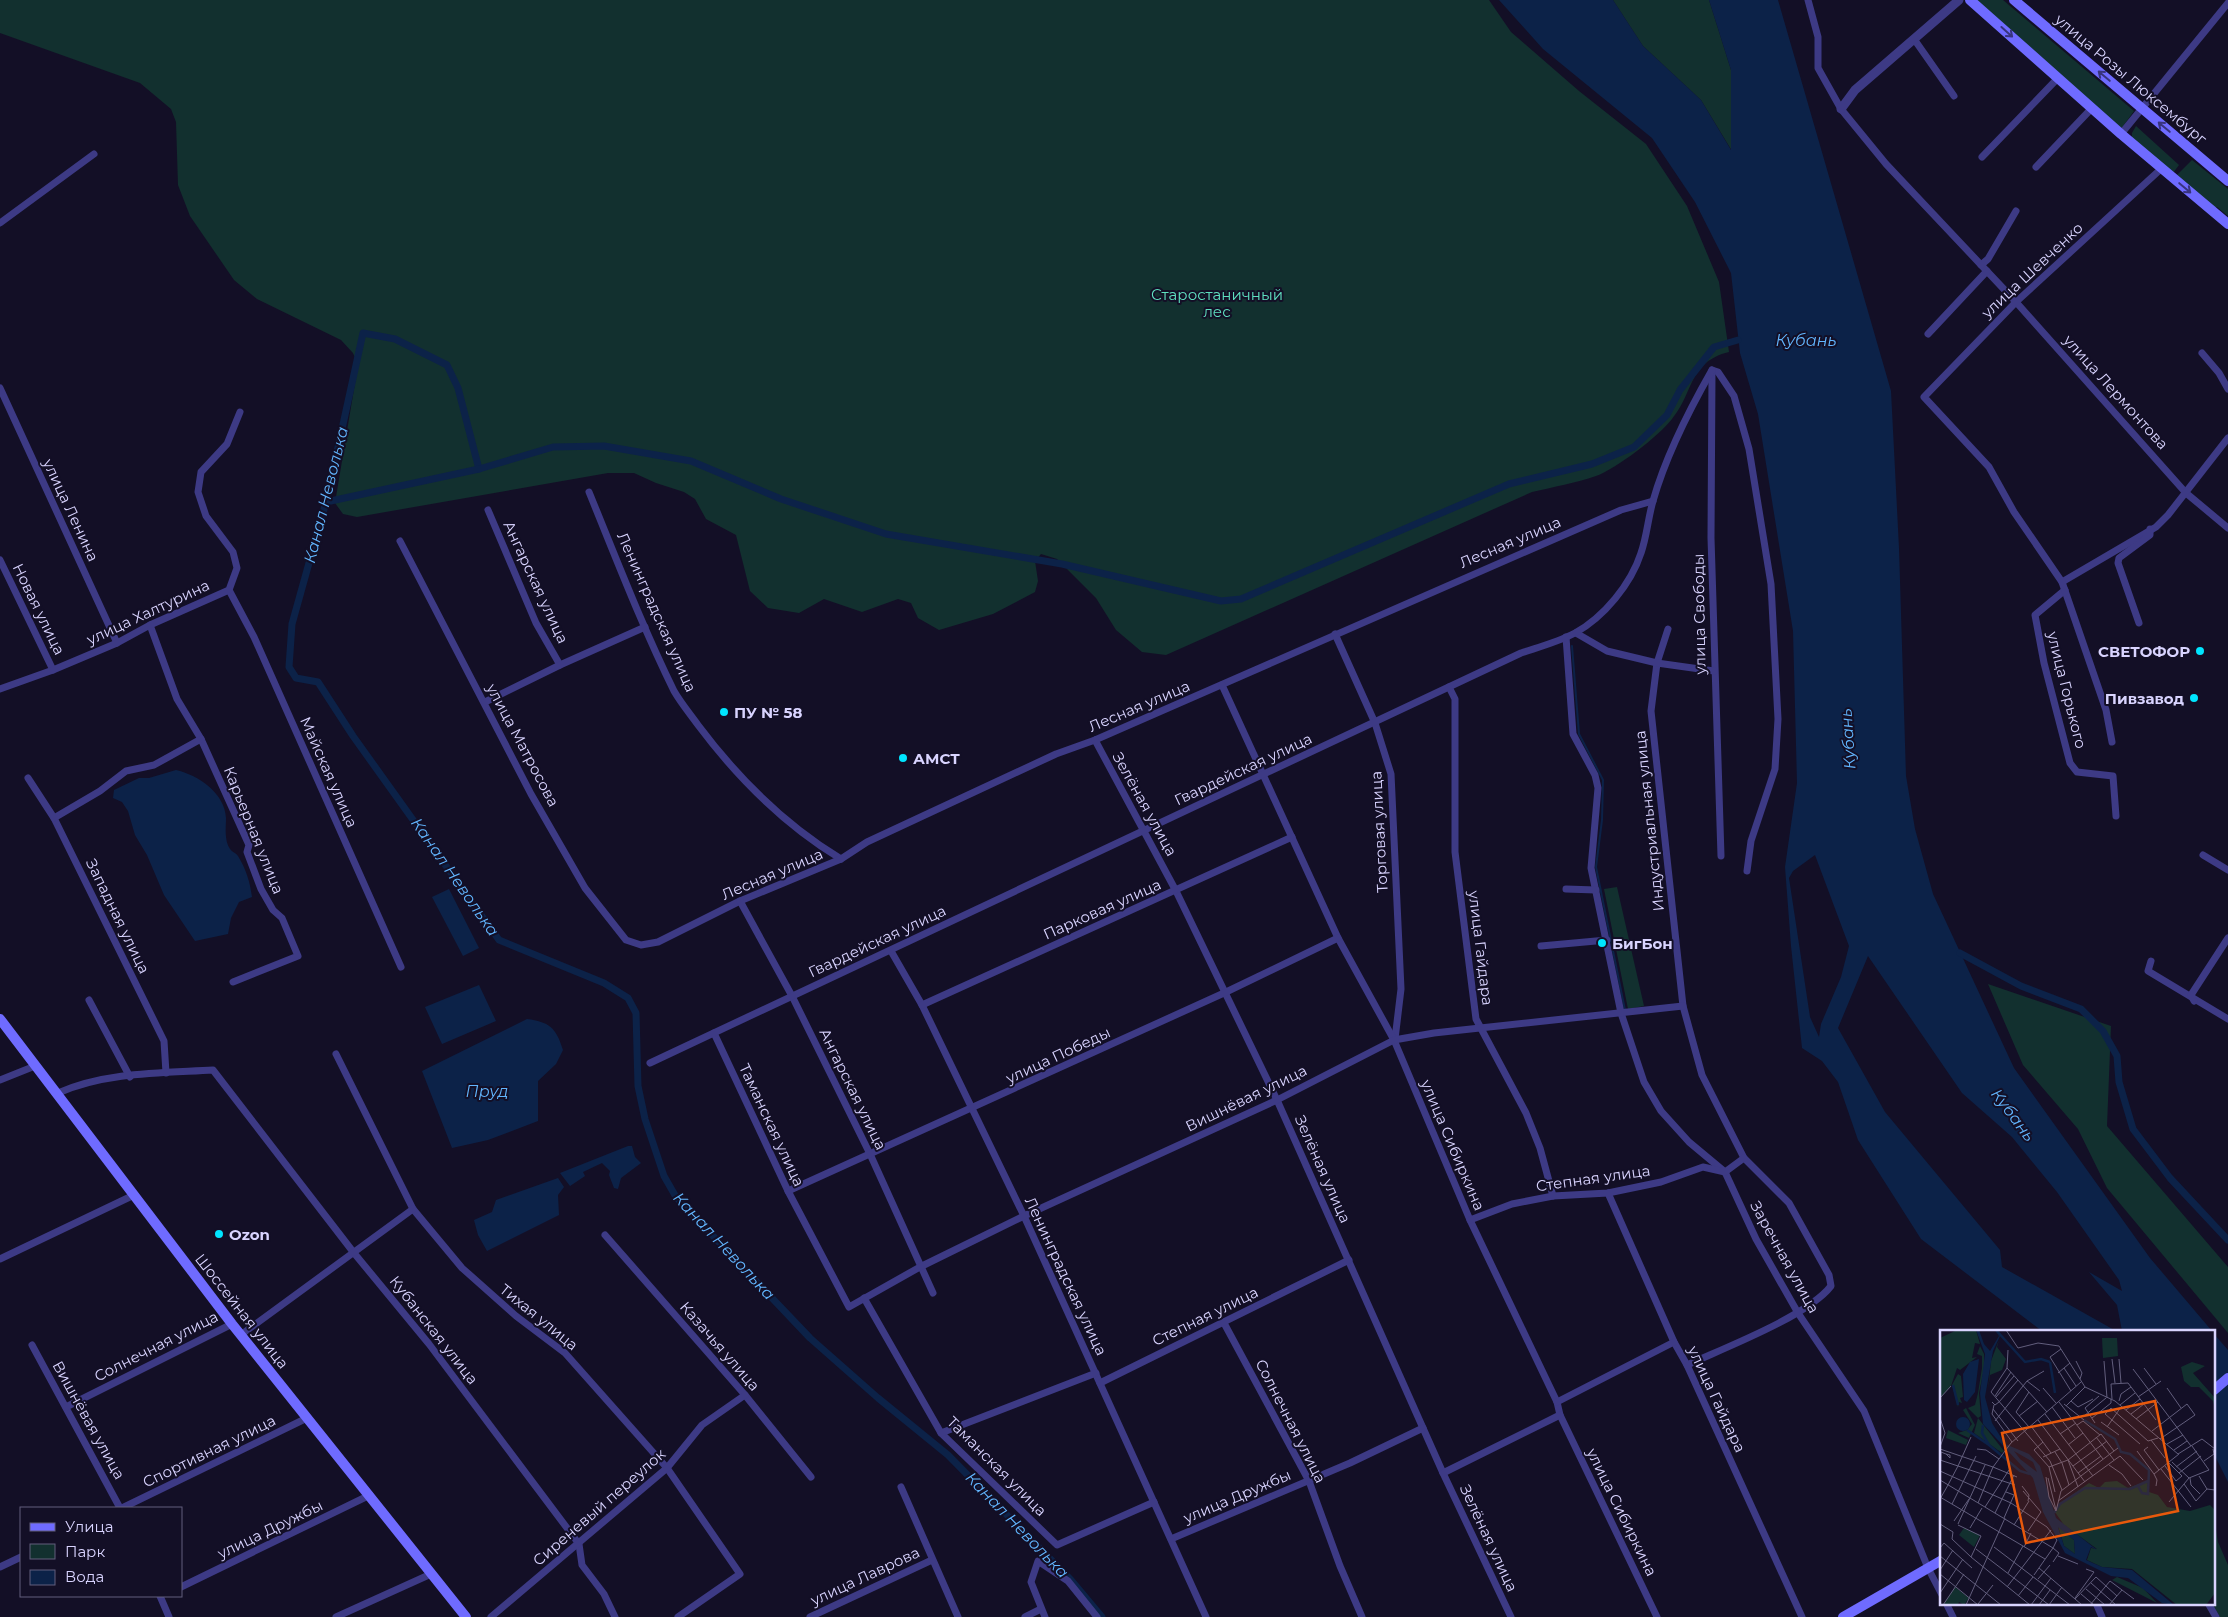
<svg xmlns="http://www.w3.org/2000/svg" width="2228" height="1617" font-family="Montserrat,sans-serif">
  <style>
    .green { fill: #12302f }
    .water { fill: #0c2248; fill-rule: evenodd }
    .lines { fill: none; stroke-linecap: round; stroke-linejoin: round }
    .stream { stroke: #0c2248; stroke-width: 2 }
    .canal { stroke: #0c2248; stroke-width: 7 }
    .minor { stroke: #3d3a85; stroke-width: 7 }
    .tertiary { stroke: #3d3a85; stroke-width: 9 }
    .secondary { stroke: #6f6bff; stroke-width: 10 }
    .oneway { stroke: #38347d }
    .poi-dot { fill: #00e5ff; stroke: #130f26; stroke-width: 2 }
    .labels { text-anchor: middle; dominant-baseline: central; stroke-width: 4; stroke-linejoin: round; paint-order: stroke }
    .street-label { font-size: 15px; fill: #d9d4ff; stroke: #130f26 }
    .park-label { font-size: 15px; fill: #5fe0c0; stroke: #130f26 }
    .poi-label { font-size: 15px; font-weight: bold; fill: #d9d4ff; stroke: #130f26; text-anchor: start }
    .water-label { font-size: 16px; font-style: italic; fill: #62b6ff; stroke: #130f26 }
    .inset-river { fill: none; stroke: #0c2248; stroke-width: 2.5 }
    .inset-road { fill: none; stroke: #625e7d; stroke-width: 1 }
    .view { fill: #e8590c; fill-opacity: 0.15; stroke: #e8590c; stroke-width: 2.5 }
    .inset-edge { fill: none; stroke: #d9d4ff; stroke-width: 2.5 }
  </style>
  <rect width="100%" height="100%" fill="#130f26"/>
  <g class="green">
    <path d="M0,0H1489L1511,32L1579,91L1646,144L1687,206L1719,282L1729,352C1688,362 1694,393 1672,419C1659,436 1616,469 1596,476C1576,483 1553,487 1532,492L1166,655L1142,652L1116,630L1096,598L1057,559L1041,554L1035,561L1038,581L1035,592L993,614L939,630L918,618L911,603L898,599L862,612L824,599L799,613L768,608L750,591L736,535L706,519L695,499L684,492L656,483L634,473H608L357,517L343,514L335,503L358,365L353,353L341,340L257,299L234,280L190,216L178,185L176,122L171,109L140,83L0,33Z"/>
    <path d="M1613,0H1709L1731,70L1732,151L1701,100L1643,46Z"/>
    <path d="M1976,0H2003L2134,111L2121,129Z"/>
    <path d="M2136,126L2179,165L2173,173L2132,139V133Z"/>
    <path d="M2192,160L2228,189V216L2217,207L2213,208L2176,176Z"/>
    <path d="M1617,887L1644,1006L1628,1009L1604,889Z"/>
    <path d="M1988,984L2111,1026L2107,1126L2228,1267V1333L2107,1188L2078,1129L2023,1065Z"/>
    <path d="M2214,1517L2218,1542L2228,1565V1617H2220L2212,1603H2214Z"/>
  </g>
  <g class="water">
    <path d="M1499,0H1613L1643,46L1701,100L1731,150V70L1709,0H1778L1891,391L1899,548L1906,776L1915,829L1933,894L2014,1068L2150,1258L2212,1331H2122L2117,1305L2089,1272L2122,1291L2119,1280L2057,1192L2012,1137L1962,1093L1868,956L1838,1028L1885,1112L2000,1250L2002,1267L2116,1331H2042L1921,1239L1858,1140L1838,1082L1822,1061L1802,1048L1791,946L1785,867L1797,783L1793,631L1758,414L1740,353L1731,273L1695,202L1652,138L1543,49ZM1815,855L1849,946L1841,977L1821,1024L1819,1037L1810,1017L1789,878L1793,871Z"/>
    <path d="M176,770C198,775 225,793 226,818C226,827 224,840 230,849C232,852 236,853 238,856C246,869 250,882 252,897L239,902L231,918L228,934L195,941L164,895L147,855L135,835L128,811L122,802L113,798L114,790L139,778H149Z"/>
    <path d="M449,889L479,948L463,956L432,897Z"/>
    <path d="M479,985L496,1021L442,1044L425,1007Z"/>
    <path d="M527,1019C549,1022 556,1027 563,1050L556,1064L538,1081V1121L488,1140L452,1148L422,1071Z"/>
    <path d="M628,1146H632L635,1157L641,1163L621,1178L618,1189L614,1188L609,1175L610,1171L602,1163L583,1172L585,1176L570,1186L560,1173Z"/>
    <path d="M558,1178L564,1187L558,1195L559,1215L487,1251L478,1235L474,1220L492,1212L496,1200Z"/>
    <path d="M2214,1334L2228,1350V1482L2214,1454Z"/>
  </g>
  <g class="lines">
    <path class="stream" d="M1572,646L1579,734L1603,780L1602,820L1596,867L1625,1010"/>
    <g class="canal">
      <path d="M479,469L458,388L447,365L395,339L363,333L326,502L292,624L289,667L296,678L318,682L353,736L499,940L604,983L628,998L636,1013L638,1086L645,1119L664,1176L676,1197L810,1338L878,1398L948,1455L1071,1580L1102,1617"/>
      <path d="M326,502L479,469L553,447L604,446L691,461L781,499L886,534L1062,564L1221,601L1241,599L1509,484L1592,464L1634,447L1667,415L1680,390L1714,347L1738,340"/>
      <path d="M1960,953L2021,986L2081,1009L2103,1031L2117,1056L2119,1082L2133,1129L2170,1178L2228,1240"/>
    </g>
    <g class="minor">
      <path d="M1808,0L1818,37V68L1841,109L1886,164L2016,302L2186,493L2228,528"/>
      <path d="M1914,39L1954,96"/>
      <path d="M2121,134L2228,3"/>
      <path d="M1982,157L2058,78"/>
      <path d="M2036,167L2092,108"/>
      <path d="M0,223L94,154"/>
      <path d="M1981,265L1988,259L2016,211"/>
      <path d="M1928,334L1987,271"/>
      <path d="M2202,353L2219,373L2228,389"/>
      <path d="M1712,370L1718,372L1734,396L1749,449L1771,584L1778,719L1775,769L1751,841L1747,871"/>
      <path d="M1712,373L1711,538L1721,856"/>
      <path d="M0,388L117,643"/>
      <path d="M589,492C616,558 642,626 674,691C681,703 690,714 698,725C737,777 785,825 841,859"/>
      <path d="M488,510L536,623L560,665"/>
      <path d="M400,541L531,794L585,888L626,940L641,945L658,942L740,901L841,859L867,842L1056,754L1095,740L1621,510L1653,501"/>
      <path d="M0,560L53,670"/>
      <path d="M2062,582L2156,527L2168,515L2228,438"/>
      <path d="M229,590L254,637L401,967"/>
      <path d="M2065,590L2035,615L2044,663L2070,763L2077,772L2113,776L2116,816"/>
      <path d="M2139,623L2118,563L2119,558L2150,535V529"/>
      <path d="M150,625L177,699L201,739L249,845L247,852L261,889L273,910L282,918L298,956L233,982"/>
      <path d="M1668,629L1657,663L1651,711L1683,1006L1702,1075L1744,1158L1789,1203L1829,1275L1831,1286C1808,1316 1724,1348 1687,1365"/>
      <path d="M1576,633L1607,651L1657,663L1714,671"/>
      <path d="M1335,634L1375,723L1391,774L1401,989L1395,1039"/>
      <path d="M1566,637L1573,734L1595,775L1598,788L1591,868L1621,1013L1644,1082L1661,1111L1689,1142L1725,1172L1756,1239L1798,1313L1864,1411L1928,1568L1942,1595"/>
      <path d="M1222,685L1338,938L1394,1040L1470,1220L1557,1402L1560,1415L1657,1617"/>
      <path d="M1449,687L1455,699V852L1476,1019L1526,1113L1540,1148L1553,1196"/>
      <path d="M0,689L53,670L117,643L150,625L229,590L237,568L233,552L206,516L198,492L201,472L227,444L240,412"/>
      <path d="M485,702L560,665L645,627"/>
      <path d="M1095,740L1176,891L1277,1100L1443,1473L1511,1617"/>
      <path d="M2112,742L2106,710L2062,582L2014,512L1989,467L1924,397L2016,302L2162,168"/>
      <path d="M28,778L54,818L164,1041L166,1073"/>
      <path d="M54,818L100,791L126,771L154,765L201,739"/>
      <path d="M2203,855L2228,870"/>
      <path d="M1566,889L1596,890"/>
      <path d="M740,901L792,996L870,1154L933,1293"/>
      <path d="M1541,946L1607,940"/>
      <path d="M891,951L922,1005L1024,1216L1206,1617"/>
      <path d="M2151,961L2148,971L2228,1019"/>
      <path d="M89,1000L130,1077"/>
      <path d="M2194,1001L2191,995L2228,938"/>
      <path d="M922,1005L1292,837"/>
      <path d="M714,1033L788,1191L849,1307L920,1267L1024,1216L1277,1100L1394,1040L1434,1033L1683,1006"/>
      <path d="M336,1054L413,1209L462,1268L516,1316L565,1353L667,1468L740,1574L678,1617"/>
      <path d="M650,1063L1521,653C1539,647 1558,642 1575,633C1604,617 1631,584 1641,553C1647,536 1648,518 1653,501C1666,455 1688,412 1712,370"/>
      <path d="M0,1080L35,1066"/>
      <path d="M58,1093C105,1072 162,1073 213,1070L354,1253L429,1344L579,1544L582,1565L604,1594L615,1617"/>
      <path d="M788,1191L1224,993L1338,938"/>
      <path d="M1608,1193L1674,1342L1687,1365L1802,1617"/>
      <path d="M1470,1220L1512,1204L1553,1196L1608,1193L1661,1182L1703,1167L1725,1172L1744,1158"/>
      <path d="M605,1235L745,1395L811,1477"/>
      <path d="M0,1259L134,1195"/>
      <path d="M864,1298L941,1433L1057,1545L1154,1502"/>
      <path d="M1224,1323L1309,1481L1340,1566L1362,1617"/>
      <path d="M242,1334L413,1209"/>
      <path d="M32,1345L120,1508"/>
      <path d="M1100,1383L1349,1260"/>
      <path d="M1557,1402L1674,1342"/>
      <path d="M66,1407L232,1324"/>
      <path d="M941,1433L1096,1373"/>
      <path d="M1443,1473L1560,1415"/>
      <path d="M901,1487L958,1617"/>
      <path d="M122,1508L307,1418"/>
      <path d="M1171,1539L1350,1463L1423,1428"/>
      <path d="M0,1567L21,1557"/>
      <path d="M181,1587L370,1495"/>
      <path d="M160,1596L169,1617"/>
      <path d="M1946,1603L1953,1617"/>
      <path d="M2096,1603L2102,1617"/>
      <path d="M2208,1603L2216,1617"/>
      <path d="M336,1617L431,1574"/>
      <path d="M491,1617L667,1468L702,1425L745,1395"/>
      <path d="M810,1617L932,1560"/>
      <path d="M1025,1617L1041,1609"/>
      <path d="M1045,1617L1031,1582L1038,1561L1068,1581L1097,1617"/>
    </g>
    <path class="tertiary" d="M1841,109L1855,90L1959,0"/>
    <g class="secondary">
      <path d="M1970,0L2121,134L2228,224"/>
      <path d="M2014,0L2228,181"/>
      <path d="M0,1019L232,1324L466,1617"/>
      <path d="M2214,1390L2228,1378"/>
      <path d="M1843,1617L1942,1560"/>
    </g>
  </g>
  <defs><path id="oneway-shaft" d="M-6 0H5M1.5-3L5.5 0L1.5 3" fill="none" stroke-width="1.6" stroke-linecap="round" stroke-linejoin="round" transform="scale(1.25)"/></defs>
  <g class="oneway">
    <use href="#oneway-shaft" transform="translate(2007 32) rotate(42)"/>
    <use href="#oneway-shaft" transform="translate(2104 76) rotate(-140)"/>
    <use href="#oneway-shaft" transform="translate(2164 127) rotate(-140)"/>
    <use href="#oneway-shaft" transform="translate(2185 188) rotate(40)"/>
  </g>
  <g class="poi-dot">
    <circle cx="2200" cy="651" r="5"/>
    <circle cx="2194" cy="698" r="5"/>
    <circle cx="724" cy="712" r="5"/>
    <circle cx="903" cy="758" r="5"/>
    <circle cx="1602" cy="943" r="5"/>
    <circle cx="219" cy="1234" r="5"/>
  </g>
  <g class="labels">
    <g class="street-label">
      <text transform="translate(2131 79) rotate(40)">улица Розы Люксембург</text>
      <text transform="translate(2032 270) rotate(-43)">улица Шевченко</text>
      <text transform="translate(2116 392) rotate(48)">улица Лермонтова</text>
      <text transform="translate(71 510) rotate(65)">улица Ленина</text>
      <text transform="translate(1510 542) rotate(-23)">Лесная улица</text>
      <text transform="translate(536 582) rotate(65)">Ангарская улица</text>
      <text transform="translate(39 609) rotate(64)">Новая улица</text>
      <text transform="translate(148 612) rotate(-25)">улица Халтурина</text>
      <text transform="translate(657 612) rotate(66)">Ленинградская улица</text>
      <text transform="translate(1699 614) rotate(-91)">улица Свободы</text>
      <text transform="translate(2067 690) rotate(76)">улица Горького</text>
      <text transform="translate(1139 706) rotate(-23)">Лесная улица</text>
      <text transform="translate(523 745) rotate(62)">улица Матросова</text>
      <text transform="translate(1243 769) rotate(-25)">Гвардейская улица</text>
      <text transform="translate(329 772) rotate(66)">Майская улица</text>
      <text transform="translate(1145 804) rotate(61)">Зелёная улица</text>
      <text transform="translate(1649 821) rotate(-96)">Индустриальная улица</text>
      <text transform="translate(254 830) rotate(68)">Карьерная улица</text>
      <text transform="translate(1379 832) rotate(-93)">Торговая улица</text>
      <text transform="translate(772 874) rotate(-23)">Лесная улица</text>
      <text transform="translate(1102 909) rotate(-24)">Парковая улица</text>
      <text transform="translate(118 916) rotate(64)">Западная улица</text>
      <text transform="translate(877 941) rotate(-25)">Гвардейская улица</text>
      <text transform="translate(1481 948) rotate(83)">улица Гайдара</text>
      <text transform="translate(1058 1055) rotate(-25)">улица Победы</text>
      <text transform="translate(853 1089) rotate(64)">Ангарская улица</text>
      <text transform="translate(1246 1098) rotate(-26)">Вишнёвая улица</text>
      <text transform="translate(772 1125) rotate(65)">Таманская улица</text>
      <text transform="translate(1453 1145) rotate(67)">улица Сибиркина</text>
      <text transform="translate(1323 1169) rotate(66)">Зелёная улица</text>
      <text transform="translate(1593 1178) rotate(-8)">Степная улица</text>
      <text transform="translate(1785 1257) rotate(61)">Заречная улица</text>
      <text transform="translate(1066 1276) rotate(65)">Ленинградская улица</text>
      <text transform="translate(242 1311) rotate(52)">Шоссейная улица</text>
      <text transform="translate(1205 1316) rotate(-26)">Степная улица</text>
      <text transform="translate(539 1317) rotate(39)">Тихая улица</text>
      <text transform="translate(434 1330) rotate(52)">Кубанская улица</text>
      <text transform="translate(156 1346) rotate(-27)">Солнечная улица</text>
      <text transform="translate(720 1346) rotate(49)">Казачья улица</text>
      <text transform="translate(1717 1399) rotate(65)">улица Гайдара</text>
      <text transform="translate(89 1420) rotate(61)">Вишнёвая улица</text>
      <text transform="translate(1291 1421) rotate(63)">Солнечная улица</text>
      <text transform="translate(209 1451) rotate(-26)">Спортивная улица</text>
      <text transform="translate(997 1466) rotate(45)">Таманская улица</text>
      <text transform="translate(1237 1496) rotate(-23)">улица Дружбы</text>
      <text transform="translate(599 1507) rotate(-41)">Сиреневый переулок</text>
      <text transform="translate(1622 1512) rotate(64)">улица Сибиркина</text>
      <text transform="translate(270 1529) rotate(-26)">улица Дружбы</text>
      <text transform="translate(1489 1538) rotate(65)">Зелёная улица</text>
      <text transform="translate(865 1576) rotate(-25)">улица Лаврова</text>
    </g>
    <g class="park-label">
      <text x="1217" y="294">Старостаничный<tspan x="1217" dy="17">лес</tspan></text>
    </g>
    <g class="poi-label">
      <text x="2190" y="651" text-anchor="end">СВЕТОФОР</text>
      <text x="2184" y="698" text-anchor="end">Пивзавод</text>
      <text x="734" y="712">ПУ № 58</text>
      <text x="913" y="758">АМСТ</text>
      <text x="1612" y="943">БигБон</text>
      <text x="229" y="1234">Ozon</text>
    </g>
    <g class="water-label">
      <text x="1806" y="340">Кубань</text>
      <text transform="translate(326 495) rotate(-76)">Канал Неволька</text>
      <text transform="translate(1848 739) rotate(-94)">Кубань</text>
      <text transform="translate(455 877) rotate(55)">Канал Неволька</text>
      <text x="487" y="1091">Пруд</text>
      <text transform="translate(2013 1115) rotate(53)">Кубань</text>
      <text transform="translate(724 1246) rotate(47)">Канал Неволька</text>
      <text transform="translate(1017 1525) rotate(46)">Канал Неволька</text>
    </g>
  </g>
  <g transform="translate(1940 1330)">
    <rect width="275" height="275" fill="#130f26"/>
    <path d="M17,0H36L40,14L35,13L32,28L37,27L20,40L17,38L11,56L0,68V8ZM162,8H177L178,26L163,28ZM59,10L57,17L66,29L62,40L50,45L48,60L51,31ZM40,16L44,24V39L39,63L41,86L38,88L64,121L62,123L34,103L38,88L28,78L35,75L38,63L42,38V26L37,24ZM252,32L265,36L253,43L275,68V79L273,71L259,57H251L244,51L241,37ZM18,44L21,46L23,67L20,68L22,73L19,72L18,77L12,55ZM26,78L35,95L29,108L18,103L27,100L32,94L23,80ZM8,100L28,110L26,115L6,108ZM177,151L188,158L207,151L209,162L218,165L227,177L250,181L270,175L275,180V263L266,275H237L192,239L162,237L147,230L151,218L157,219L124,195L115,182L122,172L149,153L159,158L165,152ZM118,196L134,210L135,224L124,216ZM24,198L40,205L34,217L19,205ZM177,247L203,258L217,273L172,250ZM15,257L29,268L24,275L19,272L18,275H3Z" fill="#12302f"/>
    <path d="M36,0H39L44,14L50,21L59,6L55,0L60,6L53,21L45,67L52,93L65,114L89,124L100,136L116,188L157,220L151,217L146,230L162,237L192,240L234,275L222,273L188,248L171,246L125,223L103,182L93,148L43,94L40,63L45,24ZM74,121L93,132L97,142L80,129ZM118,197L134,210L135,224L124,216ZM39,29L35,62L27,72L24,70L23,44L30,32ZM16 94a7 7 0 1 1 14 0a7 7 0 1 1-14 0Z" fill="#0c2248" fill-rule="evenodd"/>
    <path class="inset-river" d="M56,0L85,32L101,29L110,32M110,32L115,63M13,55L18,75M144,90L175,109L181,122L190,124L209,140L208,164L202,163L198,156M27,100L49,115L42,103L43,95M49,115L80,141L90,144M114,183L120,174L145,158L190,159L208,151"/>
    <path class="inset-road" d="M66,0L78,18L98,13L119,16L145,57L175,71L238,124L262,109L275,119M121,19L110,27L131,61M68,20L67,38L51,62L110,131L122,160M172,29L175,53M179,29L181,53M136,31L142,43L140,49M164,31L167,68M67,38L107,82M124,38L136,56M204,38L216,54M193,39L251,116M118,43L130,33M87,51L100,61M103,58L116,73M227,58L241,78M89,62L76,82L89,97M55,66L71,42M56,67L74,46M198,67L221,51M0,68L11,56M172,69L171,54L188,53L216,90M131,71L138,77L153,69M179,71L181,64L191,57M52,72L55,75L59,72L78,50M119,72L163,129M124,74L144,90M54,75L52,84L72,112M180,75L195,63M126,76L145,57M112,77L135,108M53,79L78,111M186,80L200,69M105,84L153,146M191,84L204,74M79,86L98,71M144,86L166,68M0,88L5,103L0,117M152,88L171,73V69M196,89L218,72M98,90L145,152M55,91L87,51L104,41M161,92L179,105M155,93L145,78L159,66M137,95L143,91L160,105M91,96L111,123M167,97L181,77M212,101L247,74L255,85L220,109M120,104L136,93M156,107L174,130M211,110L225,128M103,112L94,120L109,137L115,162M200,114L165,84L171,78L208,111L218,108M227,114L243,105M128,115L143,103M252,116L269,140M208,117L204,120L219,140M0,119L53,137L71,113L141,52M37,119L46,120L59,129M234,120L247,111M197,121L214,144M115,122L122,133L129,155M103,127L120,119M0,130L75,155M1,130V122L6,124L10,125V128L6,124M128,130L138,157M264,131L274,124L273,119M232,132L249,148M169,135L182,144L191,156M18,136L31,107M133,136L167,111M225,136L236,151L242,146L229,133M109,137L128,130L161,104L174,121M236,137L257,121M221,139L251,177M0,141L71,173L107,197L117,210L113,218L119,223L113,232M138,143L161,126M239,143L261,126M259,146L267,159L275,160M106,147L109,167L116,181M108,148L116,180M250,148L251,155L260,164M0,150L113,218M244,154L256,171L267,159M8,155L18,136M82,156L89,165L88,171M216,156L217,150L214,144L239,124M83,161L101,182L88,201M0,167L105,229M0,169L8,155M118,171L180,126L203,150M229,172L249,148L269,140M38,173L53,137L77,147M12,174L36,126M45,177L69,140M116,181L121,161L178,118M55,183L74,145M64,188L74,165L66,162M14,191L29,169M0,194L13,202L12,209L31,227L90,275M18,194L45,135M18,195L41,206L31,227M74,195L89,171M30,198L42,178M54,217L130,275M84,217L91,203M0,218L4,213L32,238M36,219L109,275M0,226L61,275M118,226L138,234M99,238L142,275M0,240L13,220M68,243L83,216M0,244L38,275M94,245L113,218M98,249L110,235M151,253L176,275M67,257L111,200M146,259L165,275M0,263L23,229M141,264L154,275M78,266L93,247M135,268L154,242L146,239M135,269L156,247L177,266M38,274L53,255M3,275L24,244M26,275L65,188M91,275L111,248M99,275L110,260M109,275L122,257M150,275L170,251L194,269M169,275L182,260"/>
    <path class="view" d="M215,71L238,181L86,213L62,103Z"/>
    <rect width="275" height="275" class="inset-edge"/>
  </g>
  <rect x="20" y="1507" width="162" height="90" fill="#130f26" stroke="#625e7d"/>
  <rect x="30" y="1523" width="25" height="8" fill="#6f6bff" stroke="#625e7d"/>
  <text x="65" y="1532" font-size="15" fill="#d9d4ff">Улица</text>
  <rect x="30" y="1544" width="25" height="15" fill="#12302f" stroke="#625e7d"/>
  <text x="65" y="1557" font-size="15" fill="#d9d4ff">Парк</text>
  <rect x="30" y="1570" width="25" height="15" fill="#0c2248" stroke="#625e7d"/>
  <text x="65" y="1582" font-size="15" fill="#d9d4ff">Вода</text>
</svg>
